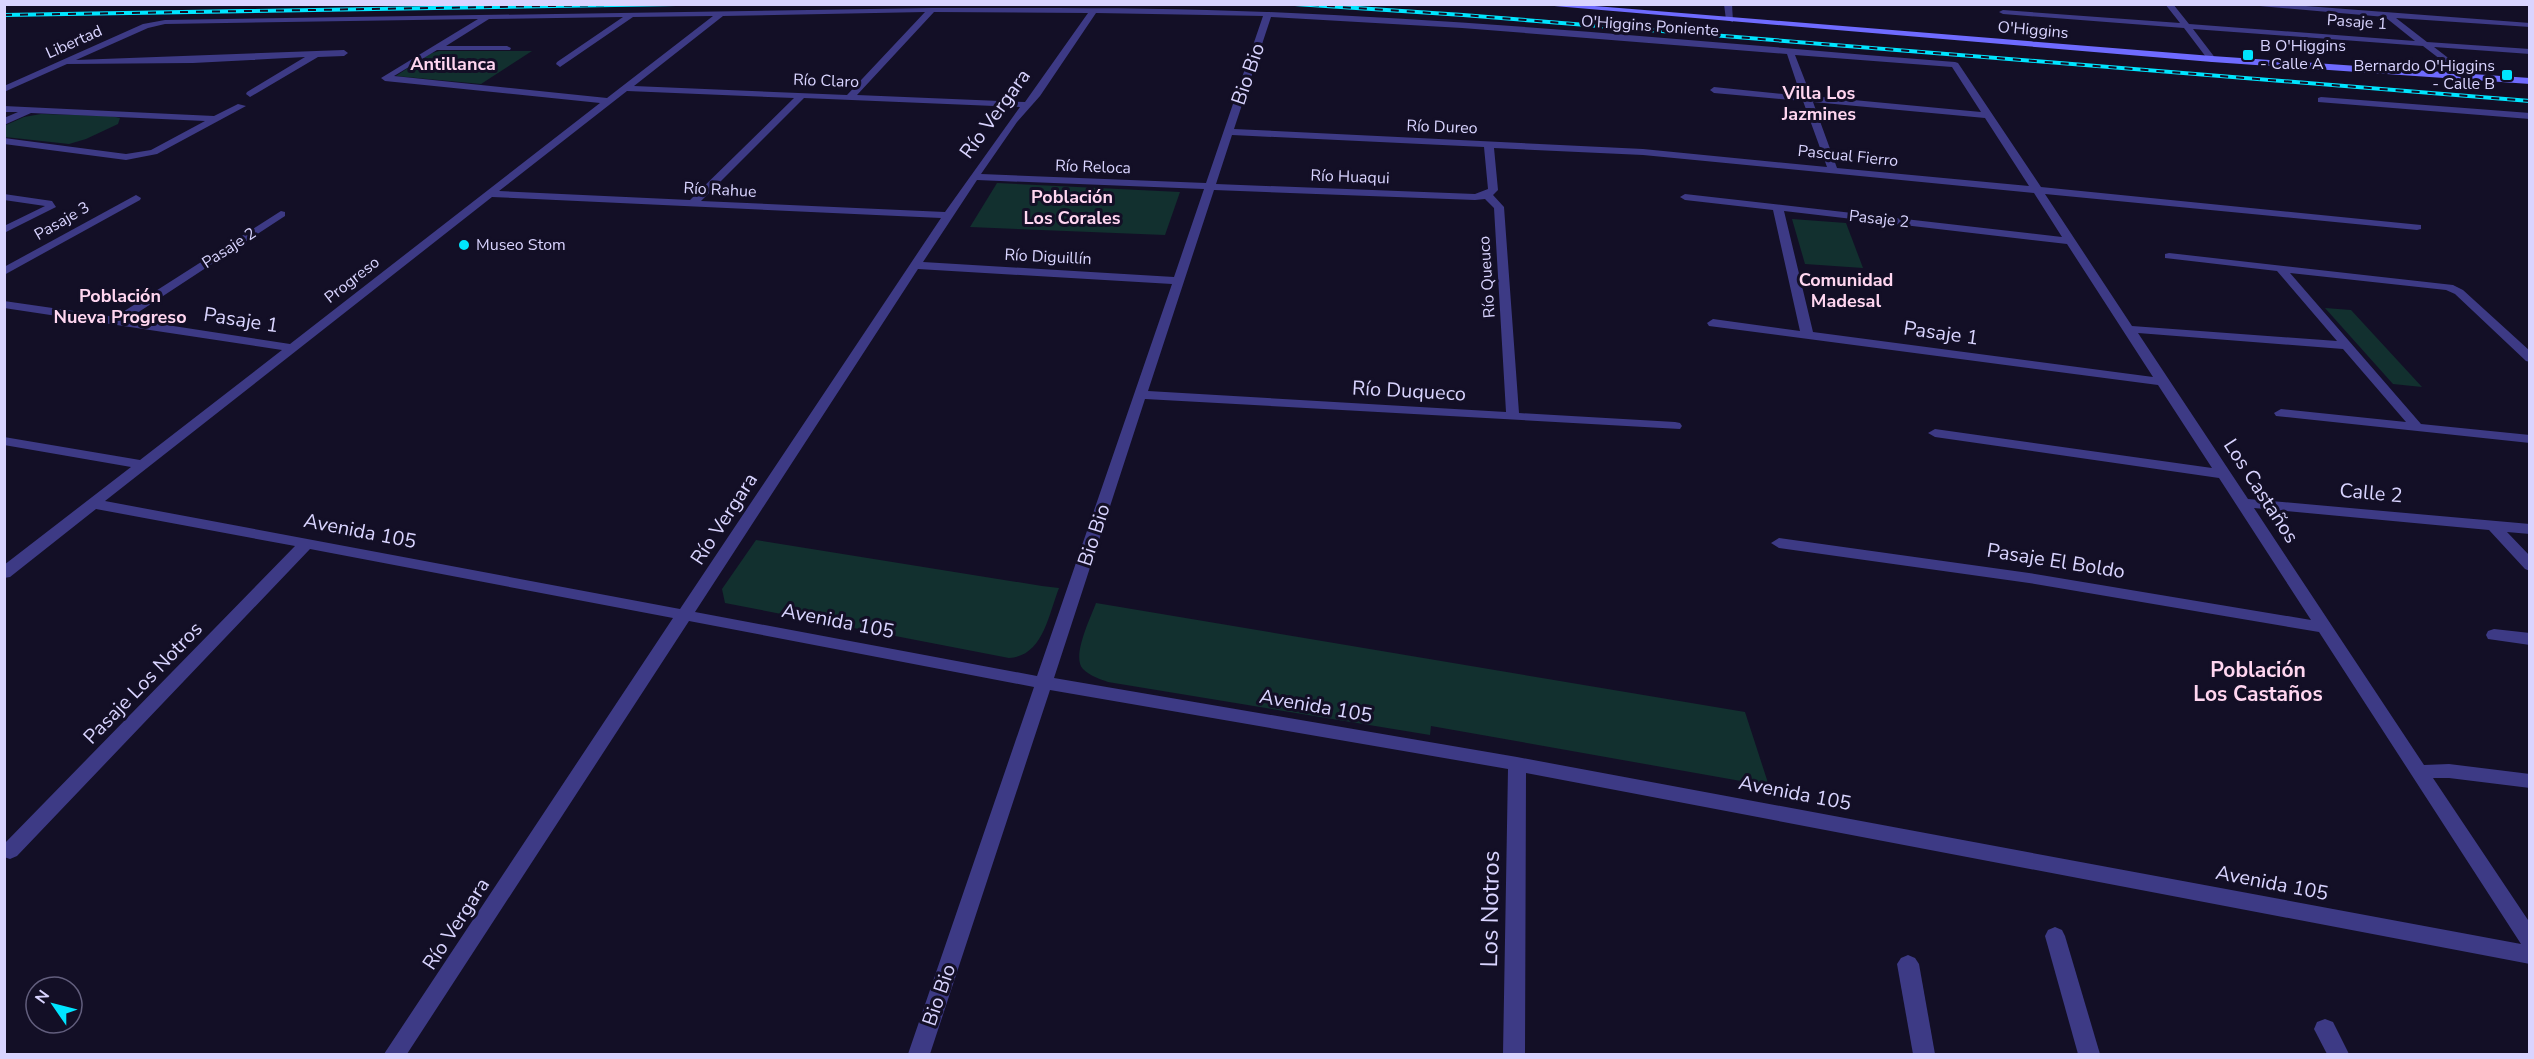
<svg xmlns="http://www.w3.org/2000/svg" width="2534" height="1059" font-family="'Nunito Sans',sans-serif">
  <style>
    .green { fill: #12302f }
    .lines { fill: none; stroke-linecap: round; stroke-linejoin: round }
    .street { fill: #3d3a85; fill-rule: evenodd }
    .secondary { fill: #6f6bff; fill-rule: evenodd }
    .rail-casing { stroke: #00e5ff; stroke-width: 4 }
    .rail { stroke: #130f26; stroke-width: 2; stroke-dasharray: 8; stroke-linecap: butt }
    .poi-dot { fill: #00e5ff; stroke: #130f26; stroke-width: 2 }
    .labels { text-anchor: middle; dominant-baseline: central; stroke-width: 6; stroke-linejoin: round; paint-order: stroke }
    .far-street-label { font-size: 16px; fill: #d9d4ff; stroke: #130f26 }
    .far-poi-label { font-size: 16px; fill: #d9d4ff; stroke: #130f26; text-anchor: start }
    .far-neighbourhood-label { font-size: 18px; font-weight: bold; fill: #ffd6f0; stroke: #130f26 }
    .street-label { font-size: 20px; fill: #d9d4ff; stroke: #130f26 }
    .neighbourhood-label { font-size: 21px; font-weight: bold; fill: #ffd6f0; stroke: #130f26 }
    .near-street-label { font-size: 24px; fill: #d9d4ff; stroke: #130f26 }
  </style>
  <rect width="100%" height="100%" fill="#130f26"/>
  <g class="green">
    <path d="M439,51H532L481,84L396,76L429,54Z"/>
    <path d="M41,114L111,116L120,118L118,124L86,139L69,144L5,137L4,126L24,117Z"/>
    <path d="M997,183L1180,192L1165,235L970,227Z"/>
    <path d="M1792,219L1846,223L1863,268L1805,264Z"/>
    <path d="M2325,308L2351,310L2422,387L2393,384Z"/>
    <path d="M756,540L1042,586L1059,588C1048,616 1043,656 1009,658L725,603L722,589Z"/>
    <path d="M1096,603L1745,712L1769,786L1431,726L1430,735L1108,682C1100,679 1090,676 1083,669C1071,657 1091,617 1096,603Z"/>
  </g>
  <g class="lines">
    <g class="street">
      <path d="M1724,4H1732L1733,22L1726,20Z"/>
      <path d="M2165,4H2173L2189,24L2415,41L2385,17L2237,4H2280L2530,23V27L2396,18L2427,42L2530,49V54L2434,47L2469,74V78L2466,79L2423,46L2193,29L2216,59L2212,62L2209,61L2184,28L2003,14L1999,12L2003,10L2180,23Z"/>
      <path d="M932,8C1044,8 1155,7 1267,12C1496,21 1726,44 1955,62L1958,63L2041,187L2421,225V229L2417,230L2045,194L2132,326L2337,341L2277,271L2165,258V254L2169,253L2453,285L2463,290L2530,351V362L2526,361L2455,294L2446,290L2290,273L2421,424L2530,435V443L2276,416L2274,413L2281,409L2406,422L2343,349L2138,333L2248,499L2530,524V534L2507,532L2530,556V571L2525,569L2489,530L2254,508L2424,765L2449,764L2530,774V788L2449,778H2433L2530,923V964L1526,773L1525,1054H1503L1508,769L1050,690L930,1054H908L1034,687L689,621L407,1054H384L673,618L310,549L17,856L10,859L4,857V844L295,546L96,509L10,577L4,578V565L131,467L4,445V437L140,460L282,350L4,308V301L115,317L281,211L285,212V216L128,319L290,344L600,103L385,81L381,78L478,19L165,24L148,28L76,60L344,50L348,53L344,56L318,57L250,97L246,94L247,92L305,57L193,63L67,64L4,92V86L143,24L165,20ZM925,12L847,95L634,86L723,16ZM934,12L1088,13L1025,102L857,95ZM1096,13L1263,16L1206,183L981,174L1017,122L1040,96ZM713,16L607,98L394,76L437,50H510L511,48L507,46H446L489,19L623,17L557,62L556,64L560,67L633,17ZM1271,17L1462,28L1787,54L1801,96L1714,87L1710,90L1714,93L1803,101L1827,167L1643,149L1234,129ZM1795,55L1952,67L1981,112L1811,96ZM627,91L794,98L690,200L499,191ZM804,98L1020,107L945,212L701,201ZM1813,102L1985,118L2029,186L1837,168ZM1232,135L1484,147L1488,189L1475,194L1216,184ZM1494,148L1643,155L2034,193L2062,237L1685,194L1680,197L1685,200L1773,210L1800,331L1713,319L1707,323L1709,326L2158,385L2212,468L1935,429L1928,433L1935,437L2219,478L2311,620L2029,573L1779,538L1771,543L1779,548L2029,583L2319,632L2521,944L1517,757L1054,678L1145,399L1680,429L1682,426L1680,423L1675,422L1519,413L1504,207L1493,195L1498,190ZM977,180L1204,189L1174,277L923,262ZM1214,190L1475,200L1485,199L1494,208L1506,412L1148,391ZM492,197L941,218L680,609L105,501ZM1784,211L2067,244L2153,377L1813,332ZM918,269L1172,284L1037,676L695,612Z"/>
      <path d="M2321,97L2530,113V119L2318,102V98Z"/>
      <path d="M238,104L246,106L157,154L126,160L4,144V138L126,154L151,150L205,121L31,113L4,125V118L18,112H4V106L214,116Z"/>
      <path d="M4,194L52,201L56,207L4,233V226L45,206L4,200Z"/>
      <path d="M136,195L141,198L140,200L4,275V267Z"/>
      <path d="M2494,629L2530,633V645L2488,639L2486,635L2488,631Z"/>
      <path d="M2055,927L2062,930L2065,936L2100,1054H2078L2045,936L2048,930Z"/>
      <path d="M1908,955L1915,958L1919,964L1935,1054H1913L1897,964L1901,958Z"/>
      <path d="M2325,1019L2333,1022L2349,1054H2327L2314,1029L2317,1022Z"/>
    </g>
    <path class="secondary" d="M1531,4H1570L2212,56L2530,78V84L2212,62Z"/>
    <g class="rail-casing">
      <g id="rail">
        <path d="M1295,4L1463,15L2530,101"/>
        <path d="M4,15L676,4"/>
      </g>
    </g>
    <use href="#rail" class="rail"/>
  </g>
  <g class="poi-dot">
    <rect x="2242" y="49" width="12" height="12" rx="3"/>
    <rect x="2501" y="69" width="12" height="12" rx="3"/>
    <circle cx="464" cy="245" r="6"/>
  </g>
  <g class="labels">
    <g class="far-street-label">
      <text transform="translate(2357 22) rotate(4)">Pasaje 1</text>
      <text transform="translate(1650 26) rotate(4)">O'Higgins Poniente</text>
      <text transform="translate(2033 30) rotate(5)">O'Higgins</text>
      <text transform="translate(74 42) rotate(-24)">Libertad</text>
      <text transform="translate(826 81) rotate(2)">Río Claro</text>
      <text transform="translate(1442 127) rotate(2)">Río Dureo</text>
      <text transform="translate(1848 156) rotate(6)">Pascual Fierro</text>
      <text transform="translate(1093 167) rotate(2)">Río Reloca</text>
      <text transform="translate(1350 177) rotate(2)">Río Huaqui</text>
      <text transform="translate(720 190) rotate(3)">Río Rahue</text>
      <text transform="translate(1879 219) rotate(6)">Pasaje 2</text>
      <text transform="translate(62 221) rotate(-30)">Pasaje 3</text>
      <text transform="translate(229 248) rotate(-33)">Pasaje 2</text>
      <text transform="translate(1048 257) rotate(3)">Río Diguillín</text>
      <text transform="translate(1487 277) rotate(-94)">Río Queuco</text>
      <text transform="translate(352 280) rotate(-38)">Progreso</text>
    </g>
    <g class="far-poi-label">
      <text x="2260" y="46">B O'Higgins<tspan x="2260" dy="18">- Calle A</tspan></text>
      <text x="2495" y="66" text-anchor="end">Bernardo O'Higgins<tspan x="2495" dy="18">- Calle B</tspan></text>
      <text x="476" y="245">Museo Stom</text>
    </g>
    <g class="far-neighbourhood-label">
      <text x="453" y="64">Antillanca</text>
      <text x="1819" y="93">Villa Los<tspan x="1819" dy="21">Jazmines</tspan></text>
      <text x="1072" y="197">Población<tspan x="1072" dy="21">Los Corales</tspan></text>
      <text x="1846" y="280">Comunidad<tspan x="1846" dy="21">Madesal</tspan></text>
      <text x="120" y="296">Población<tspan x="120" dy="21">Nueva Progreso</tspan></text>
    </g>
    <g class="street-label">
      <text transform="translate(1248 74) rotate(-71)">Bio Bio</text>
      <text transform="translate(995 114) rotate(-54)">Río Vergara</text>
      <text transform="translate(241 320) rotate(9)">Pasaje 1</text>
      <text transform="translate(1941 333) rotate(8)">Pasaje 1</text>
      <text transform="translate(1409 391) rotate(3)">Río Duqueco</text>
      <text transform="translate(2261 491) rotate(57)">Los Castaños</text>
      <text transform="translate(2371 493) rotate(5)">Calle 2</text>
      <text transform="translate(724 519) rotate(-57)">Río Vergara</text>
      <text transform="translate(360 531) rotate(11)">Avenida 105</text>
      <text transform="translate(1094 535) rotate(-72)">Bio Bio</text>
      <text transform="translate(2056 561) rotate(9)">Pasaje El Boldo</text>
      <text transform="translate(838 621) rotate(11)">Avenida 105</text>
      <text transform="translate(143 683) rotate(-46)">Pasaje Los Notros</text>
      <text transform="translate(1316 706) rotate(10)">Avenida 105</text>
      <text transform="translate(1795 793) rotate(11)">Avenida 105</text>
      <text transform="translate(2272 883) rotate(11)">Avenida 105</text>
      <text transform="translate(456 924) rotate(-57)">Río Vergara</text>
      <text transform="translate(939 995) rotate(-71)">Bio Bio</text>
    </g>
    <g class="neighbourhood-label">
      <text x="2258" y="670">Población<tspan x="2258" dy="24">Los Castaños</tspan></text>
    </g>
    <g class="near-street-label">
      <text transform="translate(1490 909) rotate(-89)">Los Notros</text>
    </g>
  </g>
  <rect width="2534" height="1059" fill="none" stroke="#d9d4ff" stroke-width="12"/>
  <g transform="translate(54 1005) rotate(305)"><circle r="28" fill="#130f26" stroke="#625e7d" stroke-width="1.5"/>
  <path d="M0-4.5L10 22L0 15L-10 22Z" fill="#00e5ff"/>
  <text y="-9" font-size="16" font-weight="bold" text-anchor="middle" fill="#d9d4ff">N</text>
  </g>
</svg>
